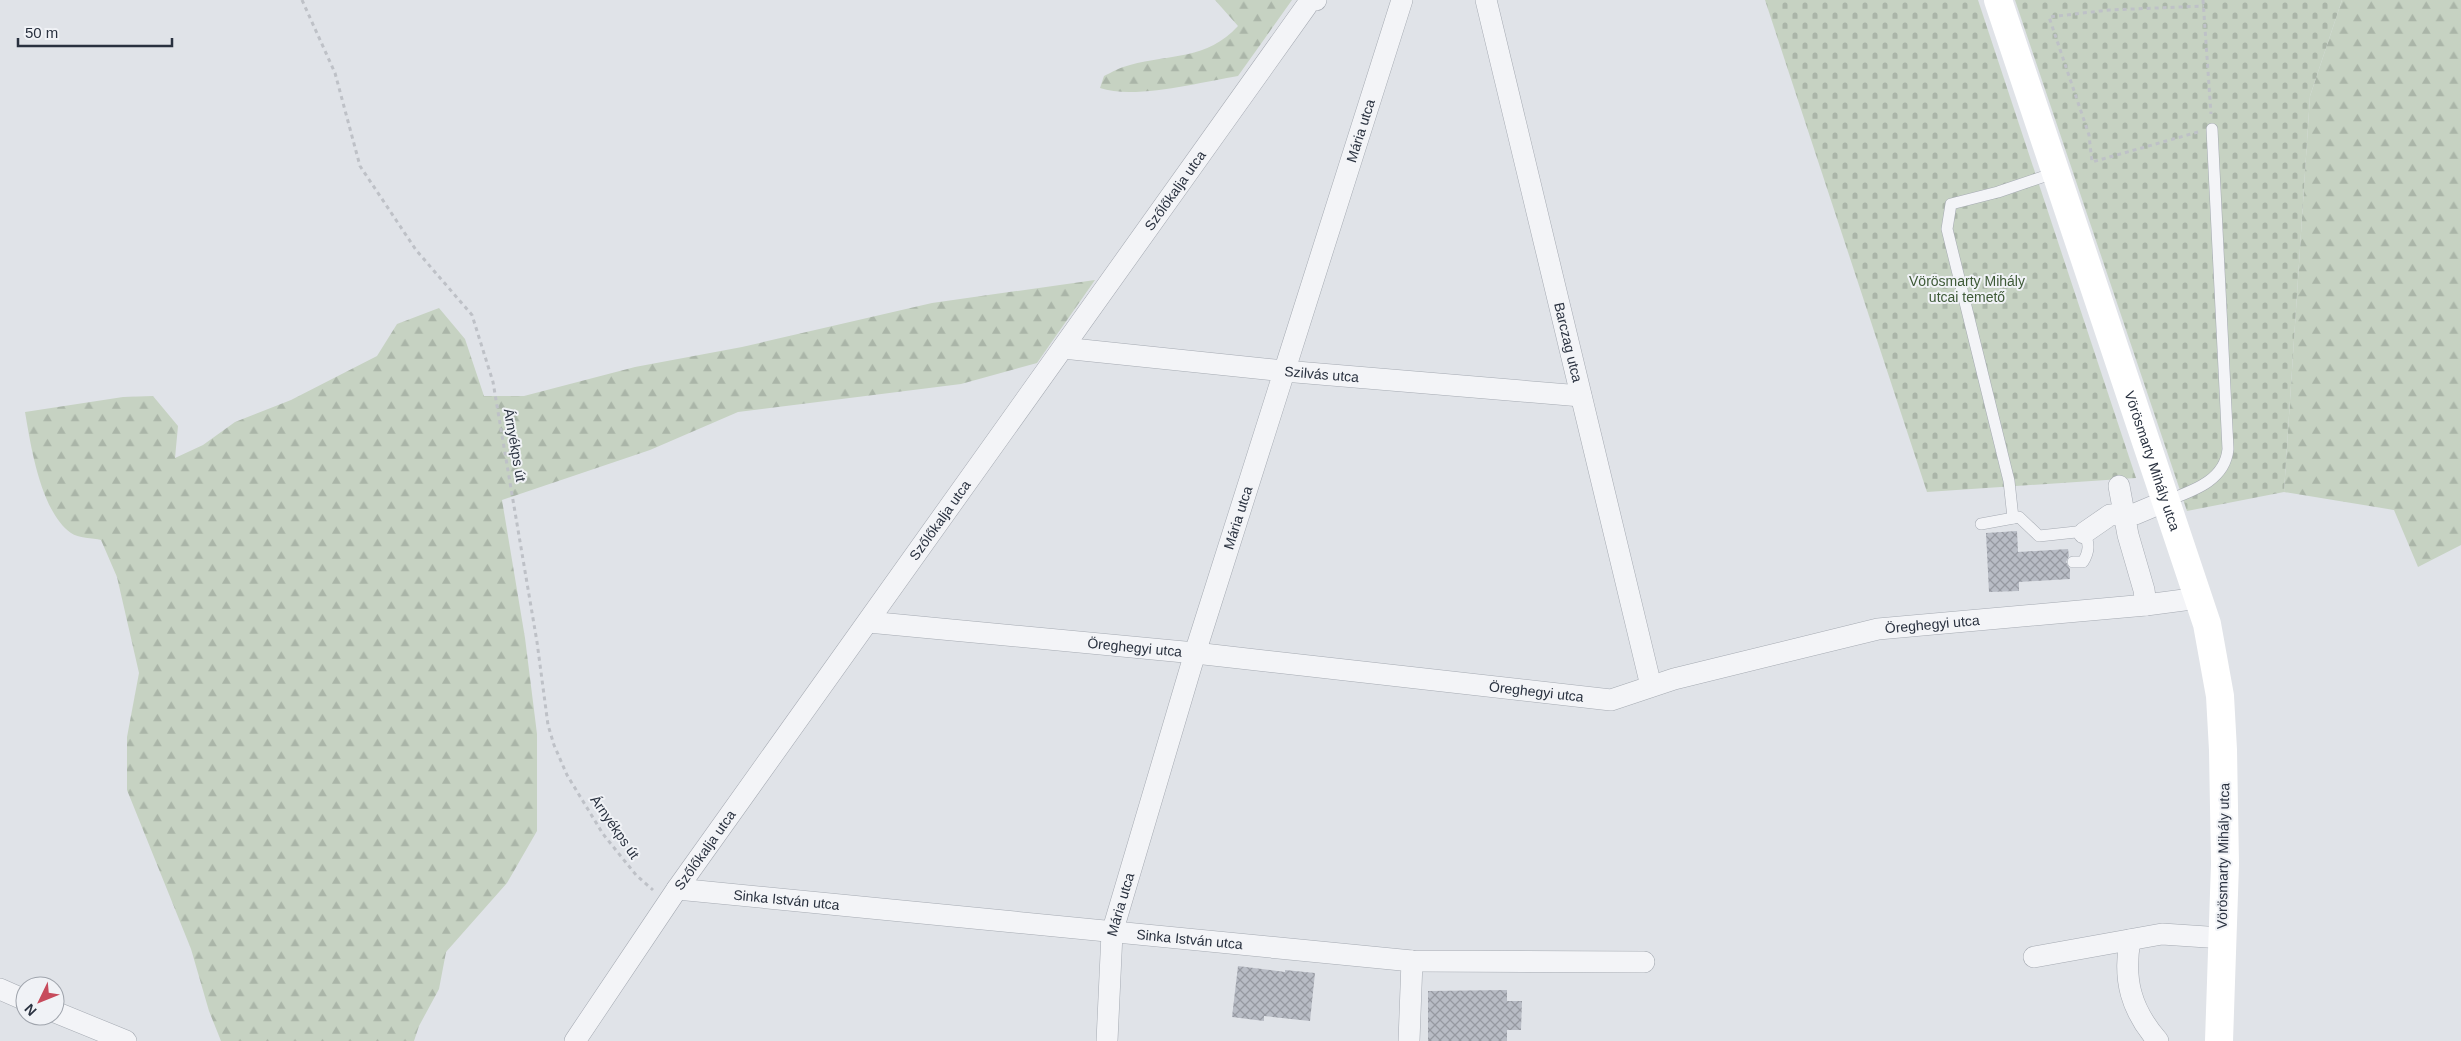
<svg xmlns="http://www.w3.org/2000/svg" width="2461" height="1041" font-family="Helvetica,sans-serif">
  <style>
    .forest { fill: url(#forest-firs) }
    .cemetery { fill: url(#cemetery-stones) }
    .building { fill: url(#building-cross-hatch) }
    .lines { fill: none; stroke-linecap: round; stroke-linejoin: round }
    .service-casing { stroke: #a5aab2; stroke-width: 12 }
    .minor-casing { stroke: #a5aab2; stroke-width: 22 }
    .path { stroke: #bec1c7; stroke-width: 3; stroke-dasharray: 4 4; stroke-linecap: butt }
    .service { stroke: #f3f4f7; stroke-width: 11 }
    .minor { stroke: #f3f4f7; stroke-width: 21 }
    .secondary { stroke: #fff; stroke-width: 28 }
    .labels { text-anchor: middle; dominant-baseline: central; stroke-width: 4; stroke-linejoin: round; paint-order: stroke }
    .street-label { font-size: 14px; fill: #29313f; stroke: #f0f2f6 }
    .park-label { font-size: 14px; fill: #3e5a37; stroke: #f0f2f6 }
  </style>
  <defs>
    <pattern id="forest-firs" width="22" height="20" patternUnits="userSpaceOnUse" patternTransform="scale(1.25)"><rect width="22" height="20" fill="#c6d2c2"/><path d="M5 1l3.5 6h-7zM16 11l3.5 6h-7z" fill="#aab5a8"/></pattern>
    <pattern id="cemetery-stones" width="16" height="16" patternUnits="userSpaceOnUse" patternTransform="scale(1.25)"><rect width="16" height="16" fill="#c6d2c2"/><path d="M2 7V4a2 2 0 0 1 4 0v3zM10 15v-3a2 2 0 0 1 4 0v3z" fill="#aab5a8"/></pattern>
    <pattern id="building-cross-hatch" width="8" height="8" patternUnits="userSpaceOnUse" patternTransform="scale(1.25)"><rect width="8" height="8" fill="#b8bcc5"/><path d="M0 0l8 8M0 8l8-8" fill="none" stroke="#9699a1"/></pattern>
  </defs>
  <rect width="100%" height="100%" fill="#e0e3e8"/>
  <g class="forest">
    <path d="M1215,0H1292L1238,76C1201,82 1134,100 1100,88L1104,76C1112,72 1121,67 1130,65C1170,54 1207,60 1238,26Z"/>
    <path d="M2342,0H2461V545L2418,567L2394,510L2284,492L2310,96Z"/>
    <path d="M1095,280L1037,363L961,384L738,412L650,450L502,500L525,638L537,734V831L507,883L446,952L439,989L419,1026L414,1041H221L209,1011L191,949L127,790V737L139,673L117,577L101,540C93,538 78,538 71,533C41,512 31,447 25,412L123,397L153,396L178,426L175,458L203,445L235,422L291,400L377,356L397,324L439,308L465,339L484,396H524L635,367L742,347L932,303Z"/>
  </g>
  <g class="cemetery">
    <path d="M1765,0H1978L2136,478L1927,492Z"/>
    <path d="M2015,0H2342L2310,96L2284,492L2187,511Z"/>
  </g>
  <g class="building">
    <path d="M2017,531L2018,552L2068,549L2069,556L2066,562L2070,569V579L2019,582V591L1989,592L1986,533Z"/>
    <path d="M1238,966L1285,972V970L1315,973L1310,1021L1264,1016V1021L1232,1017Z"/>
    <path d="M1507,990V1001H1522L1521,1030H1507V1041H1428V991Z"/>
  </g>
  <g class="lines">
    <g class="service-casing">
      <g id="service">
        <path d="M2166,501C2192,491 2225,481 2228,449L2212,129"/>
        <path d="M2013,518L2009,481L1947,229L1951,204L1998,192L2054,173"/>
        <path d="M1981,524L2019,517L2039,536L2076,532L2084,533C2090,544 2089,552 2083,562H2073"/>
      </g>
    </g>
    <g class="minor-casing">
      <g id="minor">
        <path id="s1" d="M1486,0L1651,686"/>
        <path id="s2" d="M1063,348L1284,371L1581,396"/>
        <path d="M2119,486L2128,535L2144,590L2146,605"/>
        <path d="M2084,533L2110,515L2135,514L2166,501"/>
        <path id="s3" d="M868,622L1195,653L1611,700L1674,679L1878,629L2146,605L2199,598"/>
        <path id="s4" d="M677,889L1412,961L1644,962"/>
        <path d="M2130,940C2123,980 2131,1010 2158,1041"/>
        <path d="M2034,957L2162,934L2222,938"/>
        <path d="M0,989L25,1000"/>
        <path d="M55,1012L126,1041"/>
        <path id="s5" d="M575,1041L677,889L1310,1L1316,0"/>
        <path id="s6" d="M1107,1041L1112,933L1195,653L1402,0"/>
        <path d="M1409,1041L1412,961"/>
      </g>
    </g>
    <g class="path">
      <path d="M302,0L335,73L360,166L416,250L472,315L493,382L537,642L548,725L554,745L567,775L603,834L636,875L653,890"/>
      <path d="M2203,0L2211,114"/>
      <path d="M2198,132L2092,162L2089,135L2049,17L2109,10L2204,6"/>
    </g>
    <use href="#service" class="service"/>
    <use href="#minor" class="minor"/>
    <path class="secondary" id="s7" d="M1998,0L2207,624L2220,696L2223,750L2225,864L2219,1041"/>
  </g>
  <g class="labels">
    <g class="street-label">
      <text stroke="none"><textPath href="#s6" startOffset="948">Mária utca</textPath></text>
      <text stroke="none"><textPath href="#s5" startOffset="1041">Szőlőkalja utca</textPath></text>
      <text stroke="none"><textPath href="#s1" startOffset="352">Barczag utca</textPath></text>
      <text stroke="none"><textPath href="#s2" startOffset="260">Szilvás utca</textPath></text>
      <text transform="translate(515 445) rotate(80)">Árnyékps út</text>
      <text stroke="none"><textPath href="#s7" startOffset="486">Vörösmarty Mihály utca</textPath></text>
      <text stroke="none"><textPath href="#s6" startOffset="542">Mária utca</textPath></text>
      <text stroke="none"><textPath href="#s5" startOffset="636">Szőlőkalja utca</textPath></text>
      <text stroke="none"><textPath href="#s3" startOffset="1078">Öreghegyi utca</textPath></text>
      <text stroke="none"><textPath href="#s3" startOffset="268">Öreghegyi utca</textPath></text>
      <text stroke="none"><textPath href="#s3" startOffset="672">Öreghegyi utca</textPath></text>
      <text transform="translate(615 827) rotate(55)">Árnyékps út</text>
      <text stroke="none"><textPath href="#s5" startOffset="231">Szőlőkalja utca</textPath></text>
      <text transform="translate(2223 856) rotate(-89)">Vörösmarty Mihály utca</text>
      <text stroke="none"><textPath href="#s4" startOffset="110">Sinka István utca</textPath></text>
      <text stroke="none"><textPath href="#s6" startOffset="138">Mária utca</textPath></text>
      <text stroke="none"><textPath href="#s4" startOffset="515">Sinka István utca</textPath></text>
    </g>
    <g class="park-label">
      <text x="1967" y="281">Vörösmarty Mihály<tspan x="1967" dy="16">utcai temető</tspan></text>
    </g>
  </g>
  <g transform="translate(40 1001) rotate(227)"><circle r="24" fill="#f0f2f6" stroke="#a0a5ad"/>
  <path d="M0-4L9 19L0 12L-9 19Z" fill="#c74b5c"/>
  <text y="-8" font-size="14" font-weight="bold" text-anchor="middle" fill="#29313f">N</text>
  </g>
  <path d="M18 38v8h154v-8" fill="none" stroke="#29313f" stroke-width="2.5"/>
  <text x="25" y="38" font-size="15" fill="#29313f" stroke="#f0f2f6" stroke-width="4" paint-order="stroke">50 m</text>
</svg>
